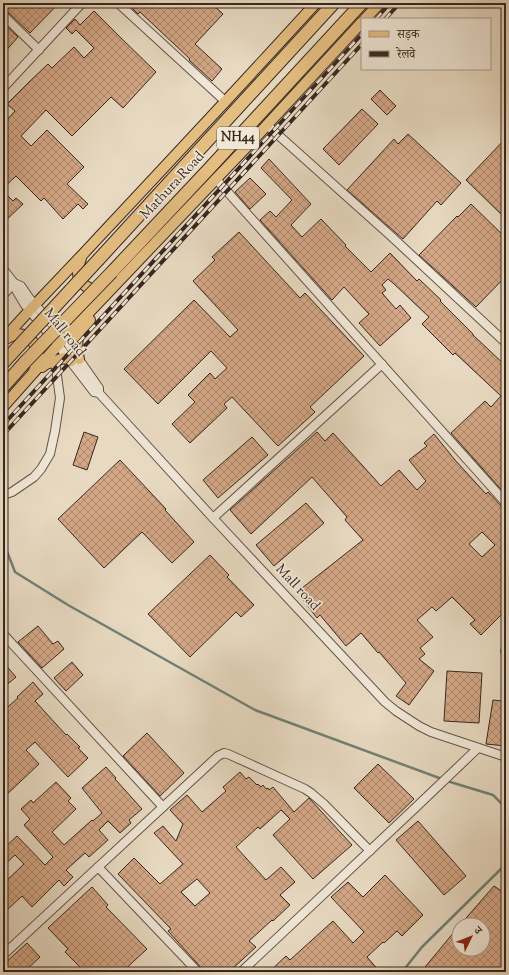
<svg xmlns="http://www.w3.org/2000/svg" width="509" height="975" font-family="'Sorts Mill Goudy','Noto Serif Devanagari',serif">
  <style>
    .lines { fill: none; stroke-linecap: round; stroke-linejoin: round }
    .stream { stroke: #718077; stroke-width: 2.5 }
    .building { fill: url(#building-cross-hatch); stroke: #37271f; fill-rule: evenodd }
    .minor-casing { stroke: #635448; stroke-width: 10 }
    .major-casing { stroke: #37271f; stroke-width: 12 }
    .highway-casing { stroke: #37271f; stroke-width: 14 }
    .minor { stroke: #f0e7d7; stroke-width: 8 }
    .major { stroke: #e4bd81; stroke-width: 10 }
    .highway { stroke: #e4bd81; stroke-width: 12 }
    .rail-casing { stroke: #37271f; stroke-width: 4 }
    .rail { stroke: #f0e7d7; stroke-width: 2.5; stroke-dasharray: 8; stroke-linecap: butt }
    .highway-bridge-casing { stroke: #37271f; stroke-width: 14; stroke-linecap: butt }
    .highway-bridge { stroke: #e4bd81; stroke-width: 12 }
    .labels { text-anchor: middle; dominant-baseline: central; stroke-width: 3.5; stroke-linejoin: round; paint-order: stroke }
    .shield { fill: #f0e7d7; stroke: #6e6156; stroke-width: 1 }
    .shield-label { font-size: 13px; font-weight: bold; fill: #37271f }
    .street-label { font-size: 14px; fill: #37271f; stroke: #f0e7d7 }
  </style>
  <defs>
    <pattern id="building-cross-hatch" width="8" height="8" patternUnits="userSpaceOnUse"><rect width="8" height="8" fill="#d4a786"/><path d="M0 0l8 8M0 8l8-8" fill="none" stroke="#ad886d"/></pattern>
  </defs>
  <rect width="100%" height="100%" fill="#e8dac2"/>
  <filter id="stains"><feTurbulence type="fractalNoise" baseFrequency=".005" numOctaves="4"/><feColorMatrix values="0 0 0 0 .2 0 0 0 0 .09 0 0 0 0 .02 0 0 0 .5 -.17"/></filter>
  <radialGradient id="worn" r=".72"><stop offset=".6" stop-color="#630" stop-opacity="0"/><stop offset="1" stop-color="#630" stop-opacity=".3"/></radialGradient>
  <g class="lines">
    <g class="stream">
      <path d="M3,541L15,572L68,605L255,710L442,779"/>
      <path d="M447,781L493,795L506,808"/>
      <path d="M402,972L422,947L506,864"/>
    </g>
  </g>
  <g class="building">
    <path d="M6,3H59L30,33L7,11L3,10V5Z"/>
    <path d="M127,3H211L223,14L195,44L222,69L212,81L189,60L190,59L140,12L138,14Z"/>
    <path d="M94,11L119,36L156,72L123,108L111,97L72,136L46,110L21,136L31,146L47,130L84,167L67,184L88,204L83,209L78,204L63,219L44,198L41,201L16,176L3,188V124L15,111L7,104L29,82L48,64L52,68L74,47L84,58L94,48L76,30L72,34L66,28L75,19L80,25Z"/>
    <path d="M3,23L18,37L3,54Z"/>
    <path d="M380,90L396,106L387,115L371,99Z"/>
    <path d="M362,109L378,124L339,165L323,149Z"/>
    <path d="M408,134L461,183L441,205L437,201L403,239L347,190L394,139L398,144Z"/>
    <path d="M506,138V219L466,180Z"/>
    <path d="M269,159L311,204L291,225L302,237L321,219L346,245L345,246L371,272L390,253L417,281L419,279L441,300L440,301L473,334V335L506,366V495L451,433L485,401L491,407L501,396L455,353L453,355L422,324L429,317L393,283L388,279L382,285L386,290L382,293L396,309L400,305L411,318L380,346L359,323L369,314L344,287L332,300L260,220L270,211L276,217L292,200L261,168Z"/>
    <path d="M250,178L266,194L250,209L235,192Z"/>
    <path d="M3,191L13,201L16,198L23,204L3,223Z"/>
    <path d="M471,204L506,238V256L503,260L506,263V276L476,307L419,255L457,216L458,217Z"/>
    <path d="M239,232L300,298L305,293L364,356L310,407L315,412L278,446L232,397L224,404L227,408L190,443L172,424L195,402L188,395L210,373L215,379L227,368L211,351L158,404L124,369L194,300L230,337L238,330L193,281L215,260L212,257Z"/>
    <path d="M84,432L98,437L87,470L73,465Z"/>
    <path d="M317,432L325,441L333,433L381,486L399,470L417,490L426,481L409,460L427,446L424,443L434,434L455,460L486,494L488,492L502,507L506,508V610L481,635L470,624L475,620L452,597L436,611L432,607L417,620L433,637L420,648L425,654L419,659L434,671L409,705L396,696L406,683L379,652L378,653L361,633L346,646L320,615L317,618L297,592L363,540L345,520L347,517L312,477L251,534L230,510ZM482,532L495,545L482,557L469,544Z"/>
    <path d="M252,437L268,455L218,498L203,480Z"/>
    <path d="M120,460L166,509L165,510L194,542L172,563L142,532L104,568L58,519Z"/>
    <path d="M306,503L324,523L274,566L256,545Z"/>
    <path d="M210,555L229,575L227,577L254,605L241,617L236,612L190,657L148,614Z"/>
    <path d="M38,626L53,644L58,641L64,649L42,668L18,642Z"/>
    <path d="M3,662L16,677L3,688Z"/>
    <path d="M72,662L83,675L66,691L54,678Z"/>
    <path d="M447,671L482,673L479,723L444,721Z"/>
    <path d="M33,682L43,694L35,701L66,735L67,734L80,747L78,748L88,758L68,777L35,742L26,750L39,764L3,798V711L18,698L17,697Z"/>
    <path d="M493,700L502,701V704H506V746L486,744Z"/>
    <path d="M147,733L184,773L160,796L123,756Z"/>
    <path d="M378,764L414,799L389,823L354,788Z"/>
    <path d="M106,767L116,778L115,779L142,809L129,820L131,823L120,833L108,821L99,830L108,840L89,857L85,853L66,870L73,877L64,886L59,880L32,907L22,896L6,911L3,907V884L24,864L15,855L3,866V849L17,836L45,865L53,857L24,825L30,819L21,809L31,800L33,803L56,782L71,798L68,801L76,809L52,832L64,845L92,820L93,821L102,813L82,788Z"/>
    <path d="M240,772L246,779L249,777L257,785L258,784L261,787L263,785L266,789L268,788L269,790L273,787L294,812L309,798L352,845L313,879L273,835L290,819L281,810L260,829L258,827L236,847L266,880L281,867L295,882L280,895L290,905L273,921L272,920L249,941L256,947L229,972H205L168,931L171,929L118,874L134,858L160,884L183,864L154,833L163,826L176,841L183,824L170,810L187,795L202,812L226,791L223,787ZM197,879L210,893L195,906L181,892Z"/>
    <path d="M418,821L466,876L444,895L396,840Z"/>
    <path d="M385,875L423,915L402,936L397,931L384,943L383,942L367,957L380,972H269L286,956L290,960L333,921L353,943L364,932L331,897L348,882L363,897Z"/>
    <path d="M494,886L506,894V972H421L459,926V949H483V925H460Z"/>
    <path d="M92,887L108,905L106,907L147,949L122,972H85L65,952L68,949L48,928Z"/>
    <path d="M27,943L40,957L24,972H3V965Z"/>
  </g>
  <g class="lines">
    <g class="minor-casing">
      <g id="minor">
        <path d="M118,3L226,102"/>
        <path d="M3,15L39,50"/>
        <path d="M3,88L82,3"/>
        <path d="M267,125L392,237L506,343"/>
        <path d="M216,179L506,503"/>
        <path d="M3,269L14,283L16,290L25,305L58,345L94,392L99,393L213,518L385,702L396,711L419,726L431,732L506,757"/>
        <path d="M14,283L21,286L30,299L64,338L99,388V393"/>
        <path d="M3,295L14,283"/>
        <path d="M3,495L12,492L34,477L41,469L50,454L55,431L60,398L55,361"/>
        <path d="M213,518L382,364"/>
        <path d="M3,634L163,807"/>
        <path d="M505,651H506"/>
        <path d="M98,867L198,972"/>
        <path d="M3,955L218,756L224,753L228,754L305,789L311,793L324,804L370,851"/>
        <path d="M241,972L413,810L478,748"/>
      </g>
    </g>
    <g class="major-casing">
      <g id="major">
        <path d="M365,19L380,3"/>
        <path d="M81,258C80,262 78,266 78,270C77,283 89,291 101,290"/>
        <path d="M5,339C8,338 11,336 14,335C28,331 39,346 38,358C37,363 36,367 34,371"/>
        <path d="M3,340C33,305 67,272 98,238C171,160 244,82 316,3"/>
        <path d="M79,359L77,349L78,334L90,320"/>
        <path d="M42,367L46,364L64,358L71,361"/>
        <path d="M3,407L58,345L255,138L362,22"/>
      </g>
    </g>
    <g class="highway-casing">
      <g id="highway">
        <path d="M99,259L334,3"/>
        <path d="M112,272L207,171L362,3"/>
        <path d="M3,387L26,361"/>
      </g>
    </g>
    <use href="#minor" class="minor"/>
    <use href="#major" class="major"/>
    <use href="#highway" class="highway"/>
    <g class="rail-casing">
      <g id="rail">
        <path d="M376,19L390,3"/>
        <path d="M385,19L400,3"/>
        <path d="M3,425L362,34"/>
        <path d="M3,435L362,44"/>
      </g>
    </g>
    <use href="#rail" class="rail"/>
    <g class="highway-bridge-casing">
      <g id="highway-bridge">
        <path d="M26,361L112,272"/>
        <path d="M3,363L99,259"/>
      </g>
    </g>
    <use href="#highway-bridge" class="highway-bridge"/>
  </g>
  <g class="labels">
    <rect class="shield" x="217" y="127" width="42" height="22" rx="3"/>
    <g class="shield-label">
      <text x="238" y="138">NH44</text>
    </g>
    <g class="street-label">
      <text transform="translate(173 186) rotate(-47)">Mathura Road</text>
      <text transform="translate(64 333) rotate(51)">Mall road</text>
      <text transform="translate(297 588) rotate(47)">Mall road</text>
    </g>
  </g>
  <rect width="509" height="975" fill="none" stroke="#e8dac2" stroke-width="16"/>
  <rect x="4" y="4" width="501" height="967" fill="none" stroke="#37271f" stroke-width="2"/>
  <rect x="8" y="8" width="493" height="959" fill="none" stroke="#37271f"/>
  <rect x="361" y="18" width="130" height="52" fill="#f0e7d7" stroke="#a69a8d"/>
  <rect x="369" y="31" width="20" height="6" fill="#e4bd81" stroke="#a69a8d"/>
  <text x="397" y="38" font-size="12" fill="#37271f">सड़क</text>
  <rect x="369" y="51" width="20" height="6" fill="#37271f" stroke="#a69a8d"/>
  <text x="397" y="58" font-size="12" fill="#37271f">रेलवे</text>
  <g transform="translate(471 937) rotate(47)"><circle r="19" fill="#f0e7d7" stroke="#a69a8d"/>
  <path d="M0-3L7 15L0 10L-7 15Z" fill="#8f2418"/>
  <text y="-6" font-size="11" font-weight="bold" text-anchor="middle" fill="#37271f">उ</text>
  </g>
  <rect width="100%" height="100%" filter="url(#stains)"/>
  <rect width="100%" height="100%" fill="url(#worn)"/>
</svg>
